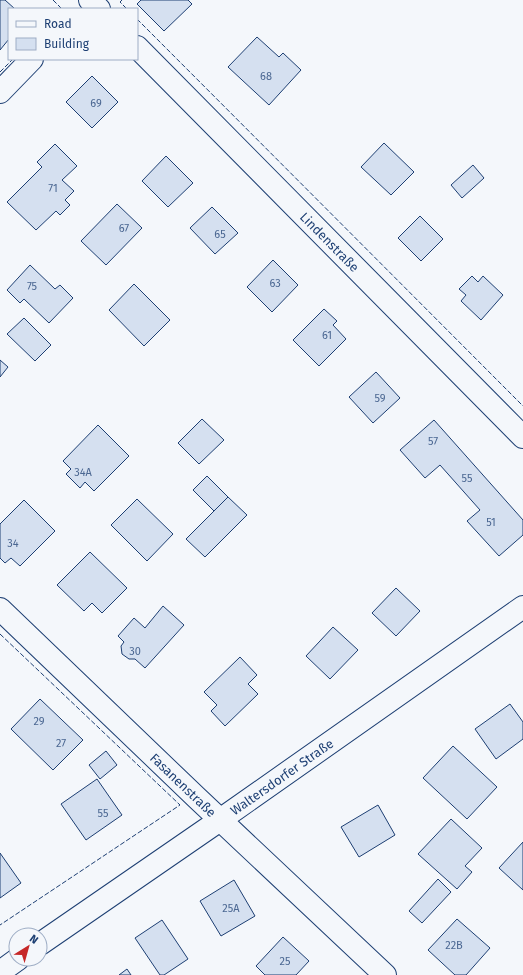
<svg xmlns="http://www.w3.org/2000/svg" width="523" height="975" font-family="'Fira Sans',sans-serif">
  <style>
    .building { fill: #d5e0f0; stroke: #1d3f73 }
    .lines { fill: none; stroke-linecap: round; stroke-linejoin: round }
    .street-casing { stroke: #1d3f73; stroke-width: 24 }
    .secondary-casing { stroke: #1d3f73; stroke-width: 24 }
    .street { stroke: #f4f7fb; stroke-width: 22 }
    .secondary { stroke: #f4f7fb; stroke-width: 22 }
    .fence { stroke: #1d3f73; stroke-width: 1; stroke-dasharray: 5 2; stroke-linecap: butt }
    .labels { text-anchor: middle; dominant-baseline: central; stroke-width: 3; stroke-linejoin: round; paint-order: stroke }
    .number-label { font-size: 11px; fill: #4b6792 }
    .street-label { font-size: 13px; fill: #1d3f73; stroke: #f4f7fb }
  </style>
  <rect width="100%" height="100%" fill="#f4f7fb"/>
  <g class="building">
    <path d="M0,0H5L15,9H9V39L0,50Z"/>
    <path d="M141,0H188L192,4L164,31L137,4Z"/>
    <path d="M257,37L279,57L283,53L301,70L269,105L228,67Z"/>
    <path d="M92,76L118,102L92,128L66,102Z"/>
    <path d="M384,143L414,172L391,195L361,167Z"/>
    <path d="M55,144L77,166L62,180L74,191L65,200L70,205L60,215L56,211L36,230L7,202L42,167L37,162Z"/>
    <path d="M166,156L193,183L168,207L142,181Z"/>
    <path d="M473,165L484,178L462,198L451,185Z"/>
    <path d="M117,204L142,228L106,265L81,241Z"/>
    <path d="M212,207L238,233L215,254L190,228Z"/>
    <path d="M420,216L443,239L421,261L398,238Z"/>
    <path d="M273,260L298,285L272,312L247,287Z"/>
    <path d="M30,265L55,289L60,285L73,298L49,323L24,299L20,303L7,290Z"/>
    <path d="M472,276L478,282L483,276L503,295L481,320L461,301L466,295L459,289Z"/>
    <path d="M134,284L170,320L144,346L109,310Z"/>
    <path d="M324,309L337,321L333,325L346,339L319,366L293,340Z"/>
    <path d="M24,318L51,345L35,361L7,334Z"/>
    <path d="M0,360L8,367L0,377Z"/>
    <path d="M376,372L400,398L373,423L349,397Z"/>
    <path d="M202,419L224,440L199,464L178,443Z"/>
    <path d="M434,420L523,520V535L499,556L467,521L480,510L440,465L425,478L400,450Z"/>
    <path d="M98,425L129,456L94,491L85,482L80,488L66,474L71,469L63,461Z"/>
    <path d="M207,476L228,497L214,511L193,490Z"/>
    <path d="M228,497L247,515L205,557L186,539Z"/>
    <path d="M137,499L173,534L147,561L111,525Z"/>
    <path d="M24,500L55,531L20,566L11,558L5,563L0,558V524Z"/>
    <path d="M90,552L127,588L102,613L92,603L84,611L57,585Z"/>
    <path d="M396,588L420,611L396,636L372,613Z"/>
    <path d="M163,606L184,625L145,668L135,659H129L122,654L121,646L124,642L118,636L134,618L145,628Z"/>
    <path d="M333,627L358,650L330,679L306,656Z"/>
    <path d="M240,657L257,675L248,684L258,694L225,726L211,711L217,705L204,692Z"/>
    <path d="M40,699L83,740L53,770L11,729Z"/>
    <path d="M510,704L523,722V739L496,759L475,729Z"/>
    <path d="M453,746L497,787L467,819L423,778Z"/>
    <path d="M106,751L117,765L100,779L89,765Z"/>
    <path d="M97,779L122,815L86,840L61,804Z"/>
    <path d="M378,805L395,835L359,857L341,827Z"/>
    <path d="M451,819L482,848L465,866L472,872L457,889L418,854Z"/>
    <path d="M523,842V890L499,868Z"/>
    <path d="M0,853L21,883L0,898Z"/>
    <path d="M438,879L451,892L422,923L409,911Z"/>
    <path d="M234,880L255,916L221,936L200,901Z"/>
    <path d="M457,919L490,948L466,975H455L428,950Z"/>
    <path d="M162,920L188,959L164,975H160L135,938Z"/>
    <path d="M283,937L309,961L296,975H265L256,966Z"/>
    <path d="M127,969L131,975H119Z"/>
  </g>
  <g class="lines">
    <g class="street-casing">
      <g id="street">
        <path d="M90,0L99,9"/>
        <path id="s1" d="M137,47L523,437"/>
        <path d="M0,92L32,59"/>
        <path id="s2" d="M0,609L197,798L385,975"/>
      </g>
    </g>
    <g class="secondary-casing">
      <g id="secondary">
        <path id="s3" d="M40,944L220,820L523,607"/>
        <path d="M0,972L18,959"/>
      </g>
    </g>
    <use href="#street" class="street"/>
    <use href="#secondary" class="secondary"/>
    <g class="fence">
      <path d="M53,0L62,9"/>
      <path d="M122,0L120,2L127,9"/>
      <path d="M137,19L523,406"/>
      <path d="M0,72L13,59"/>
      <path d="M0,634L180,805L0,925"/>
    </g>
  </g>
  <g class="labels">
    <g class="number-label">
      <text x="266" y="76">68</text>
      <text x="96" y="103">69</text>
      <text x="53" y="188">71</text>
      <text x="124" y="228">67</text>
      <text x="220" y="234">65</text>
      <text x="275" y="283">63</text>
      <text x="32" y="286">75</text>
      <text x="327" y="335">61</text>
      <text x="380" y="398">59</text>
      <text x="433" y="441">57</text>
      <text x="83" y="472">34A</text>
      <text x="467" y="478">55</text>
      <text x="491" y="522">51</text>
      <text x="13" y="543">34</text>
      <text x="135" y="651">30</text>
      <text x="39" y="721">29</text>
      <text x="61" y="743">27</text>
      <text x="103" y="813">55</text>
      <text x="231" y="908">25A</text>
      <text x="454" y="945">22B</text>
      <text x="285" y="961">25</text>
    </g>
    <g class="street-label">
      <text stroke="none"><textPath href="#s1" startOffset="274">Lindenstraße</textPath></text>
      <text stroke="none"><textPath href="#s3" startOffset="294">Waltersdorfer Straße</textPath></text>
      <text stroke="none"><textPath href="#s2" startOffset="254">Fasanenstraße</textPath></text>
    </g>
  </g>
  <rect x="8" y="8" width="130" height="52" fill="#f4f7fb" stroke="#9eadc5"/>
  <rect x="16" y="21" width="20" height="6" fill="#f4f7fb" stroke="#9eadc5"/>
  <text x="44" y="28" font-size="12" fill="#1d3f73">Road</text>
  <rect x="16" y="38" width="20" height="12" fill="#d5e0f0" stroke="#9eadc5"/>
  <text x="44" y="48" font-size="12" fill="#1d3f73">Building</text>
  <g transform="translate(28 947) rotate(37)"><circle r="19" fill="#f4f7fb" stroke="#9eadc5"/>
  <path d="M0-3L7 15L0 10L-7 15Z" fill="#c62828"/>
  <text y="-6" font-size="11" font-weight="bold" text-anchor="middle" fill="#1d3f73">N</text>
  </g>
</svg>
